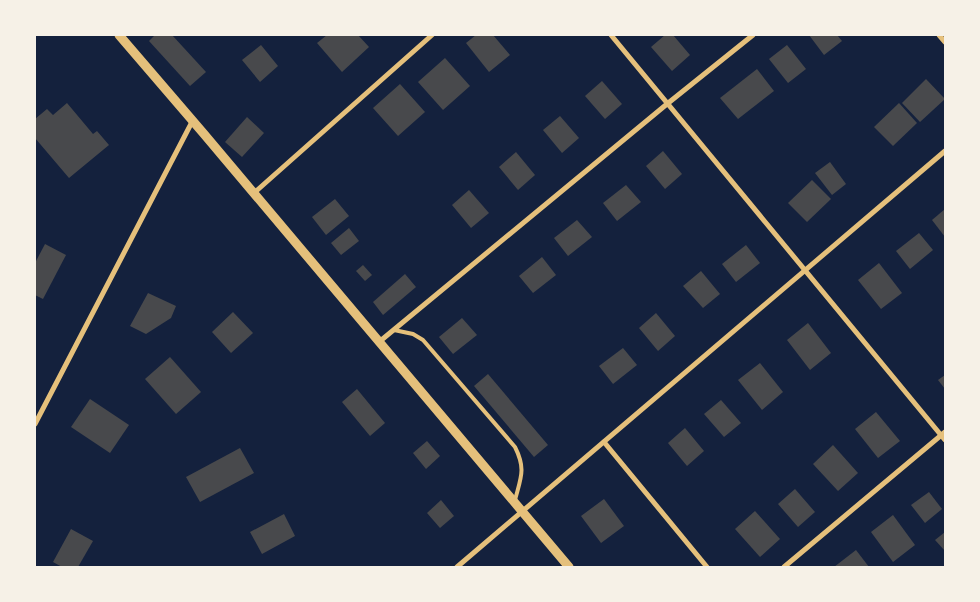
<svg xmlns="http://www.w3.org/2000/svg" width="980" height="602" font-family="'Libre Baskerville',serif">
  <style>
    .building { fill: #48494c }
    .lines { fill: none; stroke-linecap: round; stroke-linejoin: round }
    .service { stroke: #e5c07b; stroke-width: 4 }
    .minor { stroke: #e5c07b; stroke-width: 5 }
    .tertiary { stroke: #e5c07b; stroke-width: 9 }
  </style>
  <rect width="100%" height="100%" fill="#14213d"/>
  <g class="building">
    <path d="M155,35H172L206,72L190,86L149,41Z"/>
    <path d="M327,35H358L369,47L342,72L317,43Z"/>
    <path d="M476,35H493L510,55L489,72L466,43Z"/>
    <path d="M665,35H673L690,55L672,71L651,47Z"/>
    <path d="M809,35H837L842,41L824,55Z"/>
    <path d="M261,45L278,66L260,82L242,60Z"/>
    <path d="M787,45L806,69L788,83L769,59Z"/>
    <path d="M445,58L470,86L443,110L418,82Z"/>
    <path d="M757,69L774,91L738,119L720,98Z"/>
    <path d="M926,79L945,99L920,122L902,103Z"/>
    <path d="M602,81L622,104L605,119L585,96Z"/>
    <path d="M400,84L425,112L398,136L373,108Z"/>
    <path d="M67,103L93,134L97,131L109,145L69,178L35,138V119L47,109L53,115Z"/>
    <path d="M899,103L917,123L893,146L874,127Z"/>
    <path d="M560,116L579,138L562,153L543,130Z"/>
    <path d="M247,117L264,133L242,157L225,142Z"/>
    <path d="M663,151L682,174L665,189L646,166Z"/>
    <path d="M516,152L535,175L518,190L499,167Z"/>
    <path d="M830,162L846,184L832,195L815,173Z"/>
    <path d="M812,180L831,199L807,222L788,203Z"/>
    <path d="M626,185L641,202L617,221L603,203Z"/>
    <path d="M469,190L489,213L471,228L452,205Z"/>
    <path d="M335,199L349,216L326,235L312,217Z"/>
    <path d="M945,209V237L932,220Z"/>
    <path d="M577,220L592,237L568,256L554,238Z"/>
    <path d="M349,228L359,241L341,255L331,243Z"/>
    <path d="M919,233L933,250L910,269L896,251Z"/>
    <path d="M45,244L66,255L43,299L35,295V263Z"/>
    <path d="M746,245L760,263L736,282L722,264Z"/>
    <path d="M542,257L556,275L533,293L519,276Z"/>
    <path d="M879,263L902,293L881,309L858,280Z"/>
    <path d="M363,265L372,275L365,281L356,271Z"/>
    <path d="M701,271L720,294L703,308L683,286Z"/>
    <path d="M405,274L416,287L383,315L373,302Z"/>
    <path d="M148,293L176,306L171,318L146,334L130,326Z"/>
    <path d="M233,312L253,333L231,353L212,332Z"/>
    <path d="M656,313L675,336L658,351L639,328Z"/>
    <path d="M462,318L477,335L453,354L439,337Z"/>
    <path d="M808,323L831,353L810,370L787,340Z"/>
    <path d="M623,348L637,365L613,384L599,366Z"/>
    <path d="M170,357L201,392L176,414L145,379Z"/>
    <path d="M760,363L783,392L762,410L738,380Z"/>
    <path d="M488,374L548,445L534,457L474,386Z"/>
    <path d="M945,375V389L938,380Z"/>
    <path d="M357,389L385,423L370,436L342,402Z"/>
    <path d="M90,399L129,425L110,453L71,427Z"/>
    <path d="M721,400L741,423L724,437L704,414Z"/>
    <path d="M876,412L900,441L878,458L855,429Z"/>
    <path d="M685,428L704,451L687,466L668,443Z"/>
    <path d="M427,441L440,456L426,469L413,453Z"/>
    <path d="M833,445L858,473L838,491L813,464Z"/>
    <path d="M240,448L254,473L200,502L186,477Z"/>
    <path d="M795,489L815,512L798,527L778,504Z"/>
    <path d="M929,492L942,509L925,523L911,505Z"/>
    <path d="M604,499L624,526L601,543L581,516Z"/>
    <path d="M441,500L454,516L440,528L427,513Z"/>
    <path d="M755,511L780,539L760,557L735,529Z"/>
    <path d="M284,514L295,536L262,554L250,532Z"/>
    <path d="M893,515L915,545L893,562L871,532Z"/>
    <path d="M71,529L93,541L78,567H62L53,562Z"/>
    <path d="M945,532V551L935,540Z"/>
    <path d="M856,550L869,567H834Z"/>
  </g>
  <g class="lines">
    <path class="service" d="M394,330L413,334L423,340L515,447C526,469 521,477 515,500"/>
    <g class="minor">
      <path d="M611,35L945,440"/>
      <path d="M939,35L945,42"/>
      <path d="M254,193L432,35"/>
      <path d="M379,342L667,104L753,35"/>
      <path d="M35,424L193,120"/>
      <path d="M604,442L707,567"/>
      <path d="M457,567L945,151"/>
      <path d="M784,567L945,432"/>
    </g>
    <path class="tertiary" d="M119,35L204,134L569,567"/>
  </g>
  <rect width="980" height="602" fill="none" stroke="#f6f1e7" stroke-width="72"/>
</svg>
